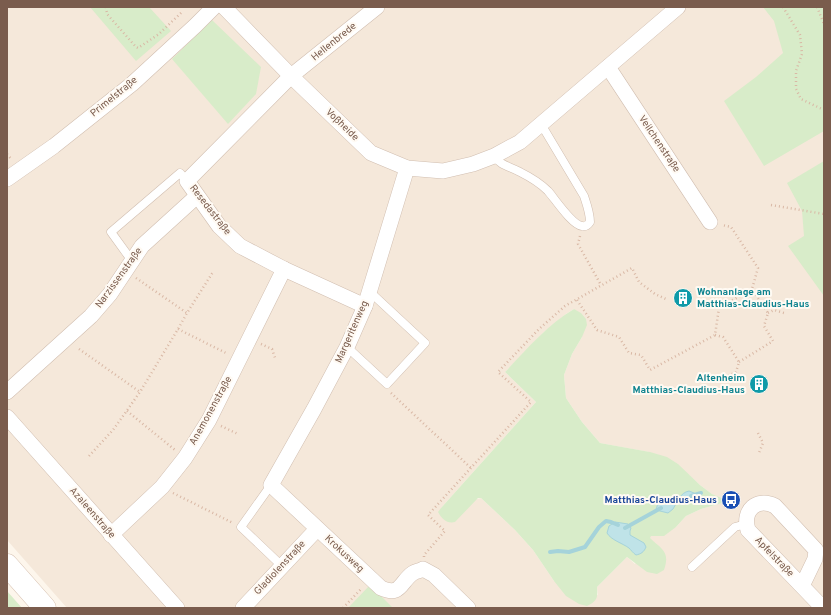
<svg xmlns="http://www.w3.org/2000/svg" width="831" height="615" font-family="Overpass,sans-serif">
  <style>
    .residential { fill: #f5e8da; fill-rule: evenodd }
    .green { fill: #d8ecc9 }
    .water { fill: #bfe3e8; stroke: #a5d3da }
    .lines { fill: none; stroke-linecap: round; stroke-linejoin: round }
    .stream { stroke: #a5d3da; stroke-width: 4 }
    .lane-casing { stroke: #d1beb0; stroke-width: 9 }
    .street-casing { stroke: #d1beb0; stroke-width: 16 }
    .secondary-casing { stroke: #d6c0b0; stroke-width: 23 }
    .path { stroke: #d9b8a5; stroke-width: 2.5; stroke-dasharray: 1 3; stroke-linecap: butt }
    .lane { stroke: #fff; stroke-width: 8 }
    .street { stroke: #fff; stroke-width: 15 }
    .secondary { stroke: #fff; stroke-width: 22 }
    .labels { text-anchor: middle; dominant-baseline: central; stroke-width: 4; stroke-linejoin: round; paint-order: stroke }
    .street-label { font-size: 10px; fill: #7a5c4d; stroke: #fffaf3 }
    .culture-label { font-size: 10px; font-weight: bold; fill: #0d838f; stroke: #fffaf3; text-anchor: start }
    .transit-label { font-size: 10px; font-weight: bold; fill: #164399; stroke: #fffaf3; text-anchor: end }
  </style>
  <rect width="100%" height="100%" fill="#fdf6ec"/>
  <path class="residential" d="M7,7H824V608H67L7,540ZM574,309L582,337L572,354L564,375L566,398L582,422L600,443L649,452L689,475L700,485L712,494L728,501L701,509L686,516L676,527L651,535L635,564L627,557L597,587L598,595L554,581L533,550L515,530L481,498L441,508L536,402L505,372L544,332L566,314Z"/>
  <g class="green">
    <path d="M90,7H149L171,31L136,61Z"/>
    <path d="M763,7H822L824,11V131L764,166L724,101L756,77L783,53L774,21Z"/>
    <path d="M212,20L261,67L256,94L228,124L172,59Z"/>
    <path d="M824,161V296L788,246L804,236L802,211L787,183Z"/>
    <path d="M574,309L581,313L586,319L587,325L582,337L572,354L564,375L566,398L582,422L600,443L650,452L667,457L678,464L700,485L712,494L729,501L701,509L686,516L676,527L664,536H651L650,538C663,550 670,552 664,570L657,574L647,572L627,557L597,587C598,598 597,601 587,606L579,604L566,596L554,581L533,550L515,530L481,498H478L455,522C447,524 442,519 438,512L441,508L536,402L505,372C526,350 547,325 574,309Z"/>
    <path d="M370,585L393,608H348Z"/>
    <path d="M7,591L22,608H7Z"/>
  </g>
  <g class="water">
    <path d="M689,491L694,493L696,494C694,499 691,500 687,502L680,501L677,502L673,509L668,513L656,510C657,504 661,498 668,498L669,501C681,502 679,493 689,491Z"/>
    <path d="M615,522L628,524L631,528L630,531V535L644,543L646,547C644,552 641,554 636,555C633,553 631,550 629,548C622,543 611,540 607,533L609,526Z"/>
  </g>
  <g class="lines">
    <g class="stream">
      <path d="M691,496L701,493"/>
      <path d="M625,528L661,508"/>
      <path d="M550,552L558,551L569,552L585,547L599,527L606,521L611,522L618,525"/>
    </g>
    <g class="lane-casing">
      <g id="lane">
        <path d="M494,156C501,166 509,166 520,172C530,177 540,183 548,191C555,199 572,225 582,226C586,227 588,225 590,222C590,213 587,205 584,196L541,124"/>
        <path d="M132,261L111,232L180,173L187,181"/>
        <path d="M347,347L387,384L425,343L369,291"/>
        <path d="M271,485L241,527L282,566"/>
        <path d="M692,567L735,527L746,524"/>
      </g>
    </g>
    <g class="street-casing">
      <g id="street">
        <path d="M224,7L291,76L371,153L407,168L443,171L473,164L494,156L520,142L678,7"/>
        <path d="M608,67L710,222"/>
        <path d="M407,168L365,306L347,347L314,409L271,485L381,588C401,597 400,582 413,573C416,571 420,571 423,569L434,575L468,608"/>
        <path d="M7,179L54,146L132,84L195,26L214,7"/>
        <path d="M365,306L284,269L240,246L219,226L187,181L291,76L377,7"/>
        <path d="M7,392L91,316L110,294L142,246L197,196"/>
        <path d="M7,417L177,608"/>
        <path d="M111,535L162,487L185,458L209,420L284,269"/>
        <path d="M802,586L815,559L816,550L775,506C757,497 742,510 748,530L823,608"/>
        <path d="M243,608L317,529"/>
      </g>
    </g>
    <g class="secondary-casing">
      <path id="secondary" d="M7,565L45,608"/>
    </g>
    <g class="path">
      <path d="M106,7L107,14L136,47L138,48L159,34L182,12"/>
      <path d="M783,7L800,35L802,54L796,71V89L801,99L824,110"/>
      <path d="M817,7L824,24"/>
      <path d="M7,154L12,160"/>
      <path d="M771,205L824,214"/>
      <path d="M580,236L578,244L601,285"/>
      <path d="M136,278L187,313"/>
      <path d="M577,300L597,330L619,337L629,353L641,355L650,370L715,335L719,308L752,289L758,268L731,227L722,225"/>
      <path d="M768,313L774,310L784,313"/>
      <path d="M178,329L228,354"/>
      <path d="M715,335L723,337L739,362L736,372L728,376"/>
      <path d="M261,344L272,349L275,358"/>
      <path d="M79,349L140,392"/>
      <path d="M739,362L773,341L764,326L768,313L752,289"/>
      <path d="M391,393L471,468"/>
      <path d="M127,411L175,450"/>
      <path d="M221,426L238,434"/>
      <path d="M758,433L763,443L759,453"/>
      <path d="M89,456L113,430L140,392L178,329L187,313L213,272"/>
      <path d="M173,493L233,523"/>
      <path d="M424,557V555L445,531L428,515L531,402L498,372L539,329L565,306L632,268L639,282L655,294L666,299"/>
      <path d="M343,608L362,588"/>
    </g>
    <use href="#lane" class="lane"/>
    <use href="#street" class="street"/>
    <use href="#secondary" class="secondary"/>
  </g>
  <defs>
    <g id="building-disc" transform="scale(1)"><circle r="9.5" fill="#0f9aa8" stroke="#fffaf3"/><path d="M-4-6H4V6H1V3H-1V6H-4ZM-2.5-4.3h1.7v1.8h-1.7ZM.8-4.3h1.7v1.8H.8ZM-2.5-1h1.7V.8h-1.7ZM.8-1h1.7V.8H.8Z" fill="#fff"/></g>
    <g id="bus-disc" transform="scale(1)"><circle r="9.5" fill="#1a4fb4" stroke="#fffaf3"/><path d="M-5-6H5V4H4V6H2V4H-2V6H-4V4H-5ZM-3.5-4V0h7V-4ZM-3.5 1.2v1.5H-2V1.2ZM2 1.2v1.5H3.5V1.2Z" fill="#fff"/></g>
  </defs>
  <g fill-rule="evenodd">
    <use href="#building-disc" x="683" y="298"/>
    <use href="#building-disc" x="759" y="384"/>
    <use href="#bus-disc" x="731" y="500"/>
  </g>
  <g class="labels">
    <g class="street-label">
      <text transform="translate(334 42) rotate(-39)">Hellenbrede</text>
      <text transform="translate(114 97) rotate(-39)">Primelstraße</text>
      <text transform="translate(342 125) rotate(44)">Voßheide</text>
      <text transform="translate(659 144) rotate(56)">Veilchenstraße</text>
      <text transform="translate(210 210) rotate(52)">Resedastraße</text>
      <text transform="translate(119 278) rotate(-54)">Narzissenstraße</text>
      <text transform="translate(352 332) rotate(-66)">Margeritenweg</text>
      <text transform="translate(211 411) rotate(-61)">Anemonenstraße</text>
      <text transform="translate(92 513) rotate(49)">Azaleenstraße</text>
      <text transform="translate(344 554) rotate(43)">Krokusweg</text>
      <text transform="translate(774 557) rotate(46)">Apfelstraße</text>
      <text transform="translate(280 568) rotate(-47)">Gladiolenstraße</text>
    </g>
    <g class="culture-label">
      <text x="697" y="292">Wohnanlage am<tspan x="697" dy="12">Matthias-Claudius-Haus</tspan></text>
      <text x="745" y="378" text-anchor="end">Altenheim<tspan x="745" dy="12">Matthias-Claudius-Haus</tspan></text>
    </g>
    <g class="transit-label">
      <text x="717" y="500">Matthias-Claudius-Haus</text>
    </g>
  </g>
  <rect width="831" height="615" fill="none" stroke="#7a5c4d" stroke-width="16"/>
</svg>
